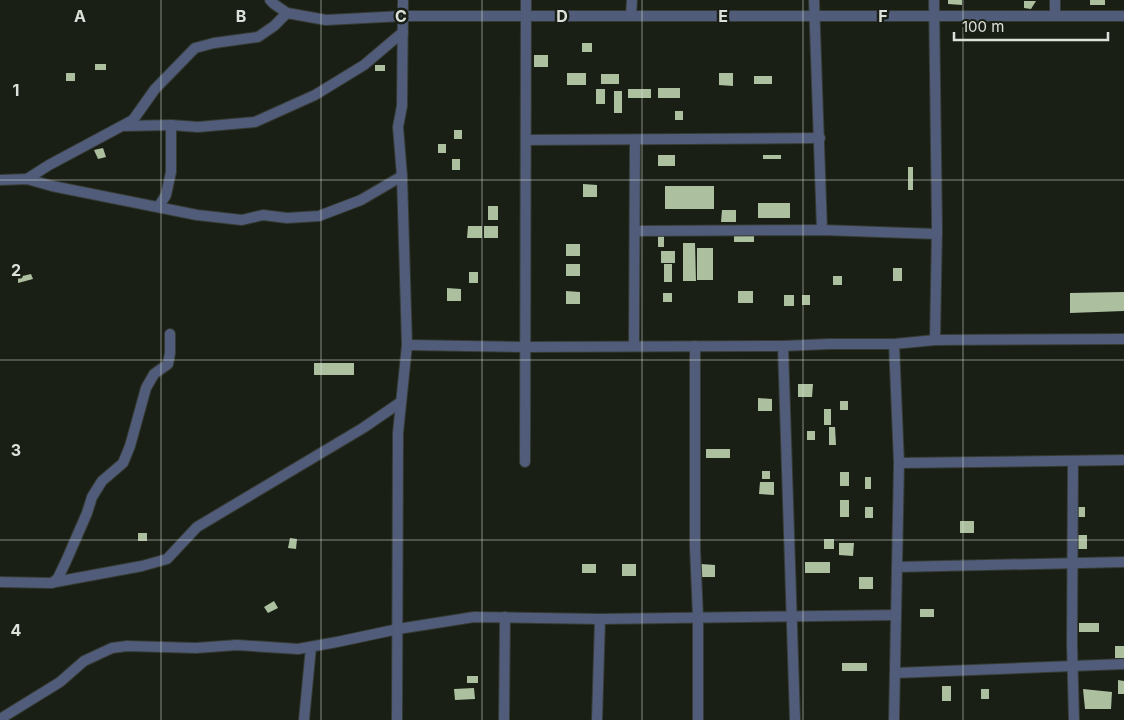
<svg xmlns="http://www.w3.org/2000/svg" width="1124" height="720" font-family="Inter,sans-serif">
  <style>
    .building { fill: #acc09f }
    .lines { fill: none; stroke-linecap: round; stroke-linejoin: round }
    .street-casing { stroke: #353a32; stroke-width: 12 }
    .street { stroke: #505c79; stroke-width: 10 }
    .grid { fill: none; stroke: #dde1db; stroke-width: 1; stroke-opacity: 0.55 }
    .grid-label { font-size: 16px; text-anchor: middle; font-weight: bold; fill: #dde1db; stroke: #1a1f16; stroke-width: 5; stroke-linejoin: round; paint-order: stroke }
  </style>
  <rect width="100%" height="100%" fill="#1a1f16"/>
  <g class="building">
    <path d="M948,0H962V5L948,4Z"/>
    <rect x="1090" y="0" width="15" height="5"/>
    <path d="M1024,1H1036L1031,9L1024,8Z"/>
    <rect x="582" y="43" width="10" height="9"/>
    <rect x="534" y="55" width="14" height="12"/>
    <rect x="95" y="64" width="11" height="6"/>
    <rect x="375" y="65" width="10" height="6"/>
    <rect x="66" y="73" width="9" height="8"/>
    <rect x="567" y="73" width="19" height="12"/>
    <path d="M719,73H733V86L719,85Z"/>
    <rect x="601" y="74" width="18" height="10"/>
    <rect x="754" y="76" width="18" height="8"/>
    <rect x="658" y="88" width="22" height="10"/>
    <rect x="596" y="89" width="9" height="15"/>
    <rect x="628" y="89" width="23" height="9"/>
    <rect x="614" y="91" width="8" height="22"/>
    <rect x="675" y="111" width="8" height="9"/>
    <rect x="454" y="130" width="8" height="9"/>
    <rect x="438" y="144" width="8" height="9"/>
    <path d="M103,148L106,157L98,159L94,150Z"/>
    <rect x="658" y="155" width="17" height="11"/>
    <rect x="763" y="155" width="18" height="4"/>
    <rect x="452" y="159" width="8" height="11"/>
    <rect x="908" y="167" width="5" height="23"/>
    <path d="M583,184L597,185V197H583Z"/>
    <rect x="665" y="186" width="49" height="23"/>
    <rect x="758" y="203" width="32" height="15"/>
    <rect x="488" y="206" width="10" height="14"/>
    <path d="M722,210H736V222H721Z"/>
    <path d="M468,226H482V238H467Z"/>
    <rect x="484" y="226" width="14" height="12"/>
    <rect x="658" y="235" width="6" height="12"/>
    <rect x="734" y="235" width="20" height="7"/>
    <path d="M683,243H695L696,281H683Z"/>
    <rect x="566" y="244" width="14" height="12"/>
    <rect x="697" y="248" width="16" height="32"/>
    <rect x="661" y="251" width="14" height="12"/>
    <rect x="566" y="264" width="14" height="12"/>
    <rect x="664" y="264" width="8" height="18"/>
    <rect x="893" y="268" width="9" height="13"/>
    <rect x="469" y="272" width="9" height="11"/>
    <path d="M31,274L33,279L18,283V277Z"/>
    <rect x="833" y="276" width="9" height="9"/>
    <path d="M447,288L461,289V301H447Z"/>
    <path d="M566,291L580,292V304H566Z"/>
    <rect x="738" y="291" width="15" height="12"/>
    <path d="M1124,292V311L1070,313V293Z"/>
    <rect x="663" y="293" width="9" height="9"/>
    <rect x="784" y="295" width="10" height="11"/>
    <rect x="802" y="295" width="8" height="10"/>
    <rect x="314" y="363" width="40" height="12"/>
    <path d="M798,384H813L812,397H798Z"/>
    <path d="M758,398L772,399V411H758Z"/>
    <rect x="840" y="401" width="8" height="9"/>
    <rect x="824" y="409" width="7" height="16"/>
    <path d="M829,427H835L836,445H829Z"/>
    <rect x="807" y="431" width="8" height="9"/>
    <rect x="706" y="449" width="24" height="9"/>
    <rect x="762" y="471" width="8" height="8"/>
    <rect x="840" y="472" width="9" height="14"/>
    <rect x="865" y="477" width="6" height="12"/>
    <path d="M760,482H774V495L759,494Z"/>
    <rect x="840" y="500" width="9" height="17"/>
    <rect x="865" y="507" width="8" height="11"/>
    <rect x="1077" y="507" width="8" height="10"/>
    <rect x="960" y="521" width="14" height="12"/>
    <rect x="138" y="533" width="9" height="8"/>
    <rect x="1078" y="535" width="9" height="14"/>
    <path d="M290,538L297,539L296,549L288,548Z"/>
    <rect x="824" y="539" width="10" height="10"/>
    <path d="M839,543H854L853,556L839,555Z"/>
    <rect x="805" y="562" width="25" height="11"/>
    <rect x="582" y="564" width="14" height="9"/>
    <rect x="622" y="564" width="14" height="12"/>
    <path d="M701,564L715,565V577H700Z"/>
    <rect x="859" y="577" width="14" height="12"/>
    <path d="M274,601L278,608L268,613L264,607Z"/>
    <rect x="920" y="609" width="14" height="8"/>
    <rect x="1079" y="623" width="20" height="9"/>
    <rect x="1115" y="646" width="9" height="12"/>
    <rect x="842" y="663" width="25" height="8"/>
    <rect x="467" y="676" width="11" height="7"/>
    <path d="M1118,680L1124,681V694H1118Z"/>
    <rect x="942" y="686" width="9" height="15"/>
    <path d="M474,688L475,699L455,700L454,689Z"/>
    <rect x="981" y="689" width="8" height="10"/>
    <path d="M1083,689L1112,692L1111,709H1085Z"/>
  </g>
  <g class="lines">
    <g class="street-casing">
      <g id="street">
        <path d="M270,0L274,4L287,13"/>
        <path d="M814,0L822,230"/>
        <path d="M934,0L937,227L935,340"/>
        <path d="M1055,0V16"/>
        <path d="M631,16L632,0"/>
        <path d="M125,126L171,125L198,127L255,122L315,95L364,65L403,32"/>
        <path d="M526,140L820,138"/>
        <path d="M27,179L49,165L133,120L155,89L195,48L214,43L258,37L274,26L287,13L326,20L403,16H1124"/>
        <path d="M0,180L27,179L52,186L197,215L242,220L263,215L287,218L319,216L361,200L402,176"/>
        <path d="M159,206L166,195L171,172V125"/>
        <path d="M635,231L822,230L937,234"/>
        <path d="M407,345L525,347L783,346L829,344H894L935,340L1124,339"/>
        <path d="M634,346L635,140"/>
        <path d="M695,346V548L698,617V720"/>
        <path d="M783,346L795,720"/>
        <path d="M525,462L526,0"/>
        <path d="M1073,462L1072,644L1074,720"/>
        <path d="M899,463L1124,460"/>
        <path d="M897,567L1124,562"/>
        <path d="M0,582L50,583L142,566L167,559L197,527L363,428L401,402"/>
        <path d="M52,583L58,578L67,559L87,513L92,497L102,481L123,463L130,446L146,388L154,374L168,364L170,353V334"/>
        <path d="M895,673L1124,664"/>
        <path d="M0,719L60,682L84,661L112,648L127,646L196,648L237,645L298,649L337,642L398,629L474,617L600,619L896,615"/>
        <path d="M304,720L311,647"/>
        <path d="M397,720L398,433L407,345L402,176L398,127L402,106L403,0"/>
        <path d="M504,720L505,617"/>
        <path d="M597,720L600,619"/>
        <path d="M894,720L899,463L894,344"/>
      </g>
    </g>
    <use href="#street" class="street"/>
  </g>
  <path class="grid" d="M161,0V720M321,0V720M482,0V720M642,0V720M803,0V720M963,0V720M0,180H1124M0,360H1124M0,540H1124"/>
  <g class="grid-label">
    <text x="80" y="22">A</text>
    <text x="241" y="22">B</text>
    <text x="401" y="22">C</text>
    <text x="562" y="22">D</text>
    <text x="723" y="22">E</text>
    <text x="883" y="22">F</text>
    <text x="16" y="96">1</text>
    <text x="16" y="276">2</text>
    <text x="16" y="456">3</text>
    <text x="16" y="636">4</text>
  </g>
  <path d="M954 32v8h154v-8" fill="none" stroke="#dde1db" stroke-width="2.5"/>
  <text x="962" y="32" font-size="15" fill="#dde1db" stroke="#1a1f16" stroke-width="4" paint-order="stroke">100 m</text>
</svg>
